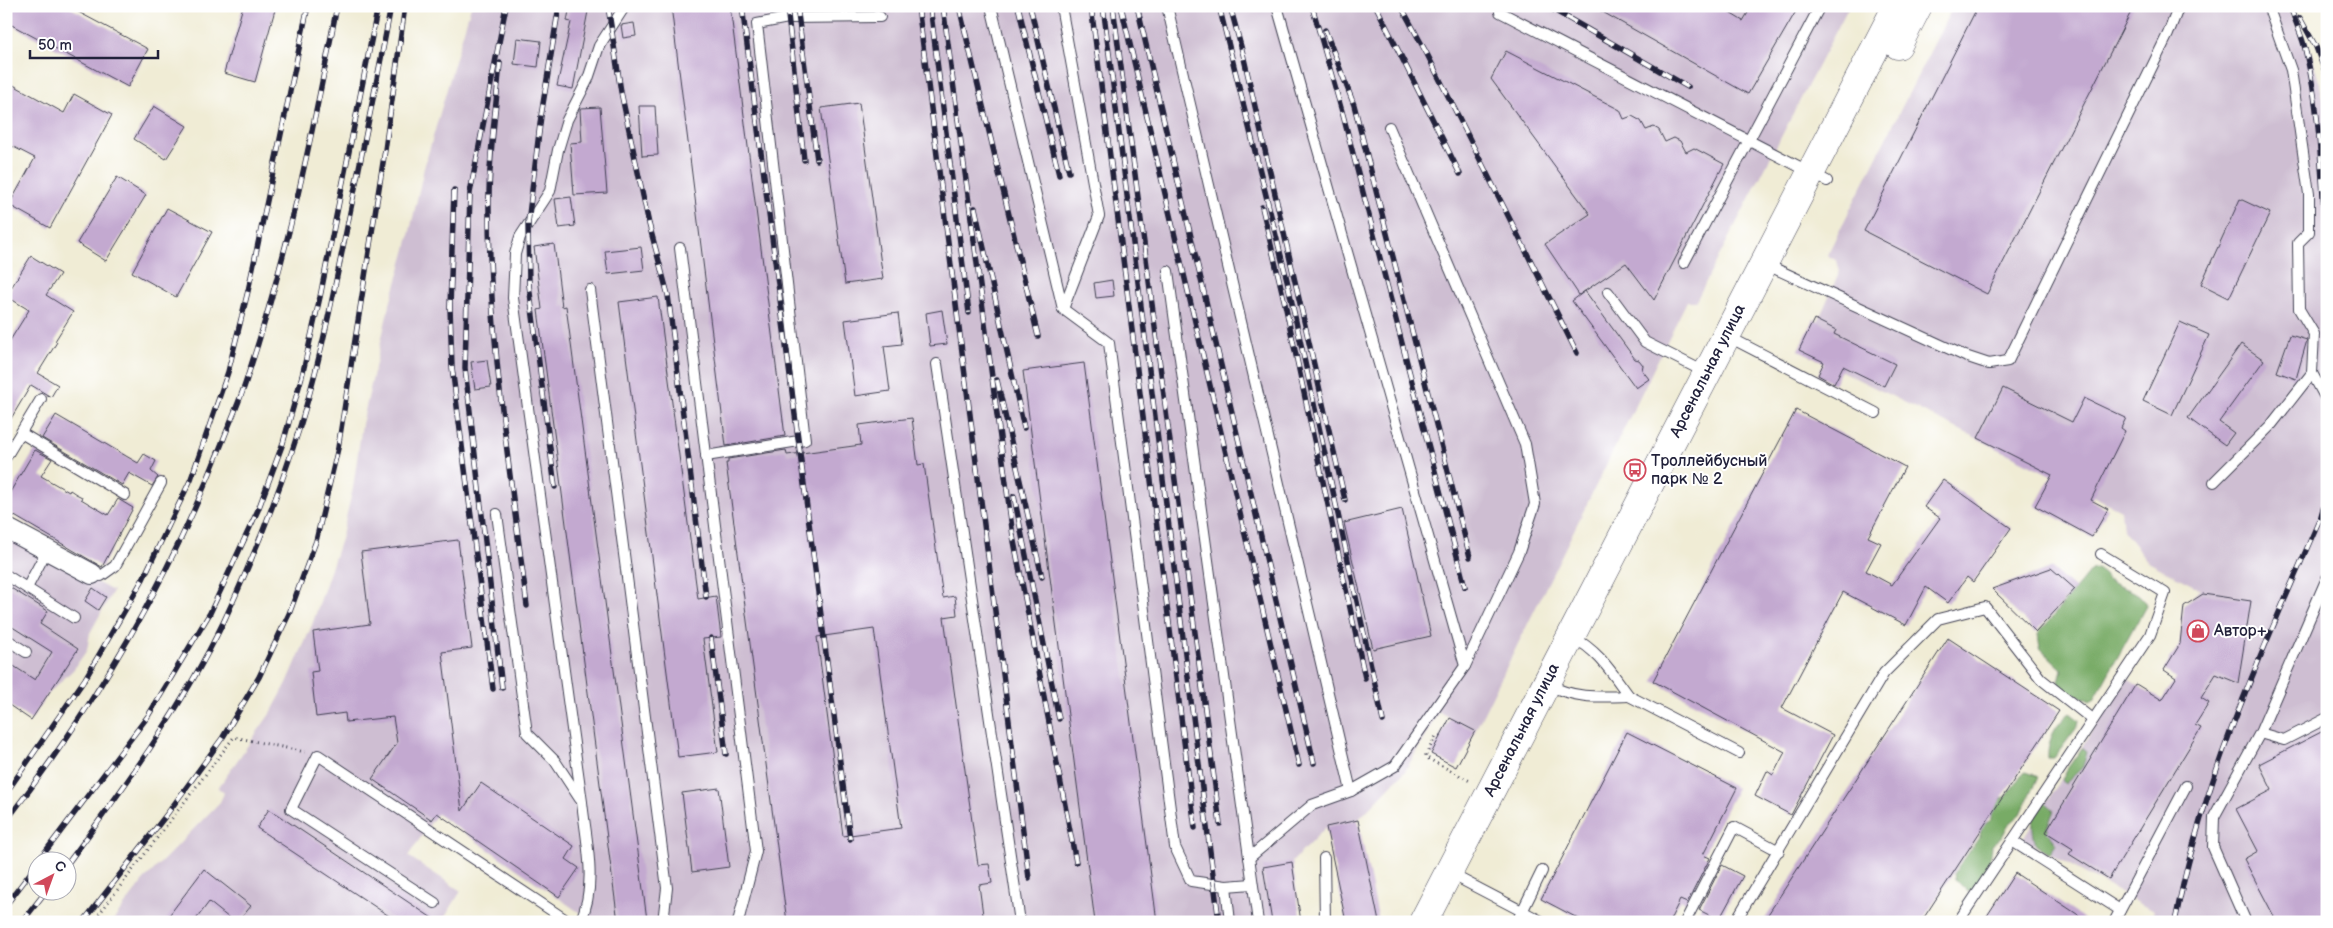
<svg xmlns="http://www.w3.org/2000/svg" width="2333" height="928" font-family="'Balsamiq Sans',sans-serif">
  <style>
    .industrial { fill: #cebed2 }
    .forest { fill: #78ab66; stroke: #4d6650 }
    .building { fill: #c3a9d0; fill-rule: evenodd }
    .lines { fill: none; stroke-linecap: round; stroke-linejoin: round }
    .lane-casing { stroke: #414052; stroke-width: 12 }
    .street-casing { stroke: #414052; stroke-width: 22 }
    .secondary-casing { stroke: #414052; stroke-width: 29 }
    .path { stroke: #414052; stroke-width: 3; stroke-dasharray: 1 4; stroke-linecap: butt }
    .lane { stroke: #fff; stroke-width: 10 }
    .street { stroke: #fff; stroke-width: 20 }
    .secondary { stroke: #fff; stroke-width: 28 }
    .rail-casing { stroke: #22223b; stroke-width: 5.5 }
    .rail { stroke: #fff; stroke-width: 4; stroke-dasharray: 11; stroke-linecap: butt }
    .labels { text-anchor: middle; dominant-baseline: central; stroke-width: 4; stroke-linejoin: round; paint-order: stroke }
    .street-label { font-size: 16px; fill: #22223b; stroke: #fff }
    .poi-label { font-size: 16px; fill: #22223b; stroke: #fff; text-anchor: start }
  </style>
  <rect width="100%" height="100%" fill="#fff"/>
  <filter id="ink" filterUnits="userSpaceOnUse"><feTurbulence type="fractalNoise" baseFrequency=".02" numOctaves="2"/><feDisplacementMap in="SourceGraphic" scale="10" xChannelSelector="R" yChannelSelector="G"/><feConvolveMatrix kernelMatrix="1 2 1 2 8 2 1 2 1" color-interpolation-filters="sRGB"/></filter>
  <filter id="wash" filterUnits="userSpaceOnUse"><feTurbulence type="fractalNoise" baseFrequency=".0096" numOctaves="4" result="noise"/><feDisplacementMap in="SourceGraphic" scale="20" xChannelSelector="R" yChannelSelector="G"/><feGaussianBlur stdDeviation="1.12" result="paint"/><feColorMatrix in="noise" values="0 0 0 0 0 0 0 0 0 0 0 0 0 0 0 0 0 1.4 0 .05"/><feComposite in="paint" operator="in"/></filter>
  <g filter="url(#wash)">
    <rect width="100%" height="100%" fill="#f0ecd5"/>
    <g class="industrial">
      <path d="M471,6H1849L1696,301H1687L1475,731L1439,712L1405,771L1358,820L1326,827L1292,862L1301,922H593L437,814L408,856L461,891L442,922H112L143,881L220,802L224,793L218,788L272,711L287,683L312,625L341,539L353,488L362,424L388,311L406,249L424,168Z"/>
      <path d="M1953,6H2286L2311,52L2327,112V922H2153V911L2023,839L2126,678L2162,700L2176,678L2164,670L2173,655L2178,657L2184,606L2200,589L2148,562L2123,530L2121,510L1799,350L1814,319L1818,321L1840,271L1837,261L1827,255Z"/>
      <path d="M6,534L113,591L90,633L87,650L73,670L51,691L6,661Z"/>
    </g>
    <g class="forest">
      <path d="M2097,569C2104,572 2105,579 2111,582C2123,589 2143,591 2146,606L2095,698L2090,701L2060,687L2059,681L2062,669L2040,648L2038,634L2091,570Z"/>
      <path d="M2070,713L2079,720L2078,726L2054,758H2048C2047,740 2056,724 2070,713Z"/>
      <path d="M2082,748L2087,752L2083,767L2065,784L2062,780L2067,769Z"/>
      <path d="M2026,772L2038,776L2021,814L2008,825L2002,837L1992,845C1991,861 1984,886 1968,892L1955,879L1954,874L1980,836L1982,826L1991,820L1992,804L2007,796L2021,775Z"/>
      <path d="M2045,802L2054,810L2047,828L2056,844L2050,854L2036,845C2032,830 2029,811 2045,802Z"/>
    </g>
    <g id="blocks">
      <g class="building">
        <path d="M6,6H67L148,49L128,87L6,22Z"/>
        <path d="M243,6H276L255,82L224,73Z"/>
        <path d="M570,6H589L573,89L557,86L571,22L567,21Z"/>
        <path d="M671,6H730L785,436L726,446Z"/>
        <path d="M1592,6H1718L1743,21L1752,6H1799L1748,94Z"/>
        <path d="M1978,6H2134L1987,294L1864,231Z"/>
        <path d="M634,23L636,36L623,38L621,25Z"/>
        <path d="M517,38L541,41L538,67L514,64Z"/>
        <path d="M1506,51L1620,110L1624,119L1632,116L1641,121L1646,130L1654,127L1659,130L1665,142L1674,138L1680,141L1686,152L1694,148L1724,164L1654,300L1626,263L1579,295L1545,244L1590,214L1491,79Z"/>
        <path d="M6,81L64,113L74,94L112,115L50,228L9,205L35,158L6,143Z"/>
        <path d="M859,103L883,279L845,284L821,108Z"/>
        <path d="M154,106L187,126L166,159L134,139Z"/>
        <path d="M639,106H655L658,155L642,156Z"/>
        <path d="M600,107L607,193L574,195L570,143L582,142L580,110L581,108Z"/>
        <path d="M117,177L146,195L106,261L77,243Z"/>
        <path d="M571,197L575,226L559,228L555,199Z"/>
        <path d="M2240,199L2270,213L2229,298L2201,284Z"/>
        <path d="M167,208L212,232L176,297L132,272Z"/>
        <path d="M554,244L562,307L566,306L647,920L618,922L538,310L542,309L534,247Z"/>
        <path d="M641,247L644,270L608,274L605,251Z"/>
        <path d="M31,256L60,274L46,295L73,312L55,341L57,342L38,373L58,385L51,397L31,385L6,427V347L29,310L6,296Z"/>
        <path d="M1112,280L1114,296L1096,298L1094,283Z"/>
        <path d="M1585,291L1635,359L1639,360L1643,365L1642,370L1649,379L1636,388L1572,301Z"/>
        <path d="M658,297L698,599L716,596L721,637L703,639L718,752L678,757L619,302Z"/>
        <path d="M942,310L947,344L930,346L926,313Z"/>
        <path d="M898,313L902,344L884,346L890,391L855,396L845,320Z"/>
        <path d="M1814,319L1836,330L1834,334L1895,364L1884,386L1843,366L1834,384L1818,375L1824,362L1799,350Z"/>
        <path d="M2180,322L2209,335L2172,415L2143,401Z"/>
        <path d="M2290,335L2307,340L2296,379L2277,372Z"/>
        <path d="M2241,344L2264,360L2219,422L2234,433L2225,445L2188,418Z"/>
        <path d="M487,360L491,387L475,389L471,362Z"/>
        <path d="M1084,363L1157,922H1095L1023,371Z"/>
        <path d="M2003,388L2072,422L2084,398L2126,418L2121,428L2125,431L2091,500L2108,509L2092,537L2035,506L2052,475L1978,438Z"/>
        <path d="M1796,410L1905,467L1868,537L1881,543L1866,571L1892,585L1940,518L1924,507L1943,480L2011,528L1973,582L1967,577L1948,603L1926,587L1906,625L1843,592L1782,708L1833,735L1791,815L1755,796L1767,771L1773,775L1785,752L1653,681Z"/>
        <path d="M56,415L138,463L144,454L156,461L151,471L158,477L152,486L129,473L122,485L42,438Z"/>
        <path d="M912,418L918,465L924,464L943,598L955,596L957,615L944,617L978,865L989,864L992,883L979,885L984,922H787L726,463H728V459L786,450L787,455L861,445L859,425ZM874,629L901,828L843,836L817,637Z"/>
        <path d="M35,450L52,459L41,476L69,492L70,490L76,494L82,497L81,499L108,515L118,499L133,508L102,567L6,511V499Z"/>
        <path d="M1402,509L1431,636L1373,649L1344,523Z"/>
        <path d="M458,540L472,648L442,652L462,811L481,783L574,846L566,859L579,868L559,897L437,813L432,820L372,779L397,743L393,717L346,722L345,713L316,717L311,672L318,671L313,632L370,624L361,552Z"/>
        <path d="M2051,568L2075,589L2036,632L1992,589Z"/>
        <path d="M6,585L48,611L40,624L78,649L31,720L6,703V661L35,680L52,652L6,623Z"/>
        <path d="M93,588L106,597L98,610L85,601Z"/>
        <path d="M2203,594L2251,601L2238,683L2216,674L2201,698L2209,703L2195,725L2201,728L2109,879L2069,854L2073,849L2046,832L2136,684L2162,700L2176,678L2164,670L2180,644L2184,606Z"/>
        <path d="M1948,638L2059,711L1921,922H1763Z"/>
        <path d="M1450,718L1475,731L1456,767L1431,754Z"/>
        <path d="M2327,729V922H2277L2244,859L2258,851L2236,809L2272,790L2259,764Z"/>
        <path d="M1627,732L1737,788L1703,855L1710,858L1687,903L1680,900L1669,922H1585L1541,899Z"/>
        <path d="M719,788L729,867L692,872L682,793Z"/>
        <path d="M269,809L438,922H398L257,828Z"/>
        <path d="M1358,820L1379,922H1346L1326,827Z"/>
        <path d="M1292,862L1301,922H1272L1263,867Z"/>
        <path d="M1722,865L1743,876L1719,920L1699,910Z"/>
        <path d="M204,869L251,906L238,922H234L209,902L194,922H164Z"/>
        <path d="M2015,873L2089,922H1983Z"/>
      </g>
    </g>
  </g>
  <g filter="url(#ink)">
    <use href="#blocks" fill-opacity="0" stroke="#414052" stroke-width="1"/>
    <g class="lines">
      <g class="lane-casing">
        <g id="lane">
          <path d="M991,6L1063,309L1109,343L1175,847L1191,881L1226,886L1252,884"/>
          <path d="M1061,6L1099,216L1063,309"/>
          <path d="M1167,6L1351,791"/>
          <path d="M1500,12L1827,181"/>
          <path d="M1389,127L1525,444L1535,504L1519,552L1465,666"/>
          <path d="M680,248L756,851L738,922"/>
          <path d="M1684,263L1820,6"/>
          <path d="M1765,264L1965,356L1989,364L2008,361L2168,34L2179,6"/>
          <path d="M1168,271L1258,922"/>
          <path d="M590,290L667,888L663,922"/>
          <path d="M1608,292L1645,342L1707,373"/>
          <path d="M1727,336L1876,413"/>
          <path d="M937,364L1020,922"/>
          <path d="M2312,373L2327,401"/>
          <path d="M21,433L125,495"/>
          <path d="M706,456L805,440L757,24L788,18L880,17"/>
          <path d="M6,457L41,399"/>
          <path d="M2214,482L2272,424L2312,373L2314,334L2299,309L2298,243L2309,232V194L2291,70L2268,6"/>
          <path d="M497,514L527,733L555,761L580,799"/>
          <path d="M92,574L101,576L115,566L161,483"/>
          <path d="M6,575L74,618"/>
          <path d="M27,588L47,550"/>
          <path d="M6,639L26,652"/>
          <path d="M1547,684C1574,699 1599,697 1629,696C1612,673 1598,650 1572,637"/>
          <path d="M1629,696L1739,753"/>
          <path d="M2260,733L2284,740L2327,718"/>
          <path d="M2012,841L2120,910"/>
          <path d="M1249,858L1312,805L1351,791L1395,766L1465,666L1277,6"/>
          <path d="M1324,858L1325,922"/>
          <path d="M1449,873L1543,922"/>
          <path d="M1226,886L1230,922"/>
          <path d="M435,903L291,809L318,755L569,922"/>
          <path d="M580,922C598,885 586,841 582,802L513,298L515,254L520,237L550,191L558,150L567,120L588,79L599,46L625,6"/>
          <path d="M1517,922L1542,871"/>
          <path d="M1685,922L1734,827L1779,851"/>
          <path d="M1735,922L1884,673L1938,619L1985,607L2041,679L2093,720"/>
          <path d="M1958,922L2150,635L2165,593L2101,554"/>
          <path d="M2114,922L2186,786"/>
          <path d="M2246,922L2213,847L2214,817L2260,733L2327,578"/>
        </g>
      </g>
      <g class="street-casing">
        <path id="street" d="M6,528L92,574"/>
      </g>
      <g class="secondary-casing">
        <g id="secondary">
          <path d="M1898,45L1918,6"/>
          <path d="M1423,922L1897,6"/>
        </g>
      </g>
      <g class="path">
        <path d="M1440,736H1436L1426,755L1427,758L1470,781"/>
        <path d="M93,922L234,737L305,752"/>
      </g>
      <use href="#lane" class="lane"/>
      <use href="#street" class="street"/>
      <use href="#secondary" class="secondary"/>
      <g class="rail-casing">
        <g id="rail">
          <path d="M608,6L621,92L649,224L668,295L706,597"/>
          <path d="M742,6L850,839"/>
          <path d="M787,6L804,160"/>
          <path d="M797,6L817,160"/>
          <path d="M918,6L1029,878"/>
          <path d="M930,6L969,313"/>
          <path d="M943,6L1013,536L1076,862"/>
          <path d="M959,6L1038,336"/>
          <path d="M1018,6L1059,175"/>
          <path d="M1030,6L1069,172"/>
          <path d="M1091,6L1195,828"/>
          <path d="M1103,6L1219,922"/>
          <path d="M1113,6L1220,824"/>
          <path d="M1121,6L1299,765"/>
          <path d="M1137,6L1314,763"/>
          <path d="M1219,6L1287,280L1383,721"/>
          <path d="M1230,6L1243,54L1345,500"/>
          <path d="M1312,6L1343,115L1465,587"/>
          <path d="M1376,6L1460,174"/>
          <path d="M1401,6L1427,54L1577,353"/>
          <path d="M1547,6L1688,87"/>
          <path d="M2290,6C2295,22 2303,37 2306,53C2322,119 2321,186 2327,253"/>
          <path d="M2300,18L2316,47L2327,77"/>
          <path d="M1325,30L1354,105L1470,557"/>
          <path d="M500,63C496,108 489,154 489,199C488,335 510,471 527,606"/>
          <path d="M454,190L450,307L452,367L493,689"/>
          <path d="M1262,207L1285,304L1365,678"/>
          <path d="M975,208L1024,428"/>
          <path d="M997,380L1042,577"/>
          <path d="M555,487L529,285L528,223L541,116L559,6"/>
          <path d="M1014,496L1059,719"/>
          <path d="M711,638L726,754"/>
          <path d="M502,688L465,368L470,193L506,6"/>
          <path d="M6,793L85,679L143,579L191,479L228,372L248,291L308,6"/>
          <path d="M6,821C97,704 171,576 224,438C232,417 242,396 248,375C288,254 313,131 337,6"/>
          <path d="M39,860L148,716L210,613L258,510L283,443L302,376L320,297L378,6"/>
          <path d="M68,863C125,786 182,708 224,621C250,565 274,506 293,448C320,368 335,285 352,203C365,137 379,72 391,6"/>
          <path d="M6,905L38,863"/>
          <path d="M22,922L47,890"/>
          <path d="M83,922L167,814L223,737L259,677L289,614L316,541L338,448L385,150L405,6"/>
          <path d="M2175,922C2203,777 2263,650 2321,516L2327,495"/>
        </g>
      </g>
      <use href="#rail" class="rail"/>
    </g>
  </g>
  <defs>
    <g id="bus-ring" transform="scale(1.125)"><circle r="9.5" fill="#fff" stroke="#d1495b" stroke-width="1.5"/><path d="M-5-6H5V4H4V6H2V4H-2V6H-4V4H-5ZM-3.5-4V0h7V-4ZM-3.5 1.2v1.5H-2V1.2ZM2 1.2v1.5H3.5V1.2Z" fill="#d1495b"/></g>
    <g id="shop-ring" transform="scale(1.125)"><circle r="9.5" fill="#fff" stroke="#d1495b" stroke-width="1.5"/><path d="M-5-2.5h2.3a2.7 3.5 0 0 1 5.4 0H5L5.5 6h-11ZM-1.5-2.5h3a1.5 2.3 0 0 0-3 0Z" fill="#d1495b"/></g>
  </defs>
  <g fill-rule="evenodd">
    <use href="#bus-ring" x="1635" y="470"/>
    <use href="#shop-ring" x="2198" y="631"/>
  </g>
  <g class="labels">
    <g class="street-label">
      <text transform="translate(1708 371) rotate(-63)">Арсенальная улица</text>
      <text transform="translate(1522 730) rotate(-63)">Арсенальная улица</text>
    </g>
    <g class="poi-label">
      <text x="1651" y="461">Троллейбусный<tspan x="1651" dy="18">парк № 2</tspan></text>
      <text x="2214" y="631">Автор+</text>
    </g>
  </g>
  <rect width="2333" height="928" fill="none" stroke="#fff" stroke-width="25"/>
  <g transform="translate(52 876) rotate(41)"><circle r="24" fill="#ffffff" stroke="#a7a7b1"/>
  <path d="M0-4L9 19L0 12L-9 19Z" fill="#d1495b"/>
  <text y="-8" font-size="14" font-weight="bold" text-anchor="middle" fill="#22223b">С</text>
  </g>
  <path d="M30 50v8h128v-8" fill="none" stroke="#22223b" stroke-width="2.5"/>
  <text x="38" y="50" font-size="15" fill="#22223b" stroke="#ffffff" stroke-width="4" paint-order="stroke">50 m</text>
</svg>
